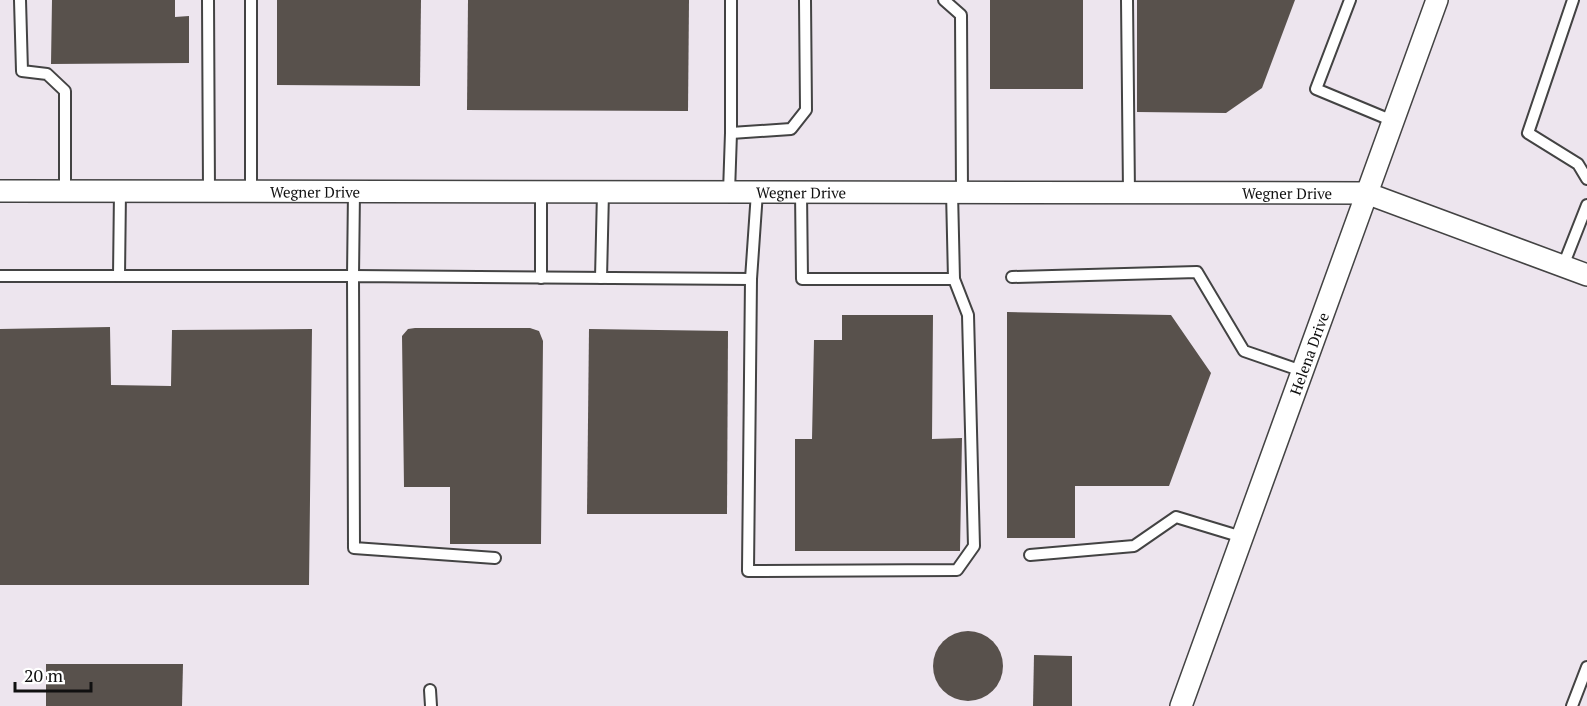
<svg xmlns="http://www.w3.org/2000/svg" width="1587" height="706" font-family="'PT Serif',serif">
  <style>
    .industrial { fill: #ede5ee }
    .building { fill: #58514c }
    .lines { fill: none; stroke-linecap: round; stroke-linejoin: round }
    .lane-casing { stroke: #434343; stroke-width: 14 }
    .street-casing { stroke: #434343; stroke-width: 24 }
    .lane { stroke: #fff; stroke-width: 10 }
    .street { stroke: #fff; stroke-width: 21 }
    .labels { text-anchor: middle; dominant-baseline: central; stroke-width: 6; stroke-linejoin: round; paint-order: stroke }
    .street-label { font-size: 15px; fill: #101010; stroke: #fff }
  </style>
  <rect width="100%" height="100%" fill="#fffcf3"/>
  <rect class="industrial" x="0" y="0" width="1587" height="706"/>
  <g class="building">
    <path d="M52,0H175V17L189,16V63L51,64Z"/>
    <path d="M277,0H421L420,86L277,85Z"/>
    <path d="M468,0H689L688,111L467,110Z"/>
    <rect x="990" y="0" width="93" height="89"/>
    <path d="M1137,0H1295L1262,88L1226,113L1137,112Z"/>
    <path d="M1007,312L1171,315L1211,373L1169,486H1075V538H1007Z"/>
    <path d="M842,315H933L932,439L962,438L960,551H795V439H812L814,340H842Z"/>
    <path d="M110,327L111,385L171,386L172,330L312,329L309,585H0V329Z"/>
    <path d="M530,328L539,331L543,341L541,544H450V487H404L402,336L408,329L415,328Z"/>
    <path d="M589,329L728,331L727,514H587Z"/>
    <circle cx="968" cy="666" r="35"/>
    <path d="M1034,655L1072,656V706H1033Z"/>
    <path d="M46,664H183L182,706H46Z"/>
  </g>
  <g class="lines">
    <g class="lane-casing">
      <g id="lane">
        <path d="M20,0L22,71L47,74L65,91V191"/>
        <path d="M208,0L209,191"/>
        <path d="M251,0V191"/>
        <path d="M944,0L961,15L962,192"/>
        <path d="M1127,0L1129,193"/>
        <path d="M1350,0L1316,89L1393,121"/>
        <path d="M1573,0L1528,133L1578,164L1587,179"/>
        <path d="M731,133L791,129L806,110L805,0"/>
        <path d="M541,191V278"/>
        <path d="M729,192L731,133V0"/>
        <path d="M801,192L802,279H954"/>
        <path d="M1563,266L1587,205"/>
        <path d="M0,276H353L354,191"/>
        <path d="M119,276L120,191"/>
        <path d="M1012,277L1197,272L1244,351L1302,371"/>
        <path d="M601,278L603,192"/>
        <path d="M751,279L748,571L957,570L974,546L968,315L954,279L952,192"/>
        <path d="M1030,555L1134,546L1176,517L1242,537"/>
        <path d="M495,558L354,548L353,276L751,279L757,192"/>
        <path d="M430,690L431,706"/>
        <path d="M1572,706L1587,667"/>
      </g>
    </g>
    <g class="street-casing">
      <g id="street">
        <path id="s1" d="M0,191L1366,193L1587,275"/>
        <path id="s2" d="M1181,706L1437,0"/>
      </g>
    </g>
    <use href="#lane" class="lane"/>
    <use href="#street" class="street"/>
  </g>
  <g class="labels">
    <g class="street-label">
      <text stroke="none"><textPath href="#s1" startOffset="315">Wegner Drive</textPath></text>
      <text stroke="none"><textPath href="#s1" startOffset="801">Wegner Drive</textPath></text>
      <text stroke="none"><textPath href="#s1" startOffset="1287">Wegner Drive</textPath></text>
      <text stroke="none"><textPath href="#s2" startOffset="375">Helena Drive</textPath></text>
    </g>
  </g>
  <path d="M15 682v9h76v-9" fill="none" stroke="#101010" stroke-width="3"/>
  <text x="24" y="682" font-size="18" fill="#101010" stroke="#ffffff" stroke-width="4.5" paint-order="stroke">20 m</text>
</svg>
